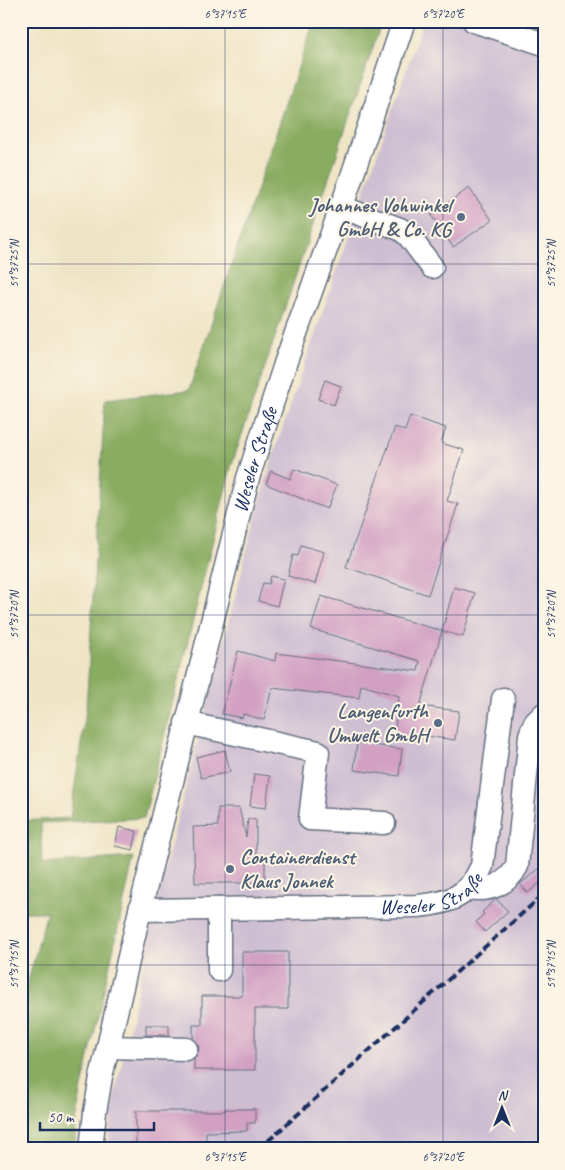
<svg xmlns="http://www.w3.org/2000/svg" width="565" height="1170" font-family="Caveat,sans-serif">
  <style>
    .industrial { fill: #cdbed2 }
    .forest { fill: #88ac61; stroke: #526e60 }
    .building { fill: #d1a0c3 }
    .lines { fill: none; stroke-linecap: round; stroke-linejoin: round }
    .minor-casing { stroke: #656f82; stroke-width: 25 }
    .minor { stroke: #fff; stroke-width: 22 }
    .rail { stroke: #1b2f5e; stroke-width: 4; stroke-dasharray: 8 4; stroke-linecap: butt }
    .ticks { fill: none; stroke: #1b2f5e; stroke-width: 1; stroke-opacity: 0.45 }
    .service-dot { fill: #5c6f8a; stroke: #fcf5e5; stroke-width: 2 }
    .labels { text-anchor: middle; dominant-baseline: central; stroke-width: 4; stroke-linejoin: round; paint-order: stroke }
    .service-label { font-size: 21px; font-weight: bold; fill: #4e5e75; stroke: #fcf5e5; text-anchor: end }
    .street-label { font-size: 21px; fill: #1b2f5e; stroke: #fcf5e5 }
    .neatline { fill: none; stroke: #1b2f5e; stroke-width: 2 }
    .ticks-label { font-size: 12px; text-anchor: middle; fill: #1b2f5e }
  </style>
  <rect width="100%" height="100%" fill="#fcf5e5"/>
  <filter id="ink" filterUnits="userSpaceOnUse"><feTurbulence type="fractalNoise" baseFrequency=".02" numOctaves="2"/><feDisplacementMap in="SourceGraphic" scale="10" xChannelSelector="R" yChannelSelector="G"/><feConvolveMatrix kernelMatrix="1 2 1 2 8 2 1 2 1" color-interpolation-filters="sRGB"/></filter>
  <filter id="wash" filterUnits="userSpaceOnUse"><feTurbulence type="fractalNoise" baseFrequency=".0096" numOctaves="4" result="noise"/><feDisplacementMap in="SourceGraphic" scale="20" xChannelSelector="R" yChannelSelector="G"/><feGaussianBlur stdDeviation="1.12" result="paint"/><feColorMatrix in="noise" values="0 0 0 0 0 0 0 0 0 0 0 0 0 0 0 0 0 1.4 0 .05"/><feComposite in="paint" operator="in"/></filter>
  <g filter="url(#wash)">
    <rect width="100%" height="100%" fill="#efe5c6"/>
    <path class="industrial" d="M423,21H544V1149H109V1134L115,1094L158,895L261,496L277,444Z"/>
    <path class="forest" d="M314,21H382L231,467L144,818L41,823L42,864L134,857L81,1092L75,1128V1149H21V1007L47,912H21V821L70,818L86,710L105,400L189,390Z"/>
    <g id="blocks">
      <g class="building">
        <path d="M469,188L492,220L453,247L431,215Z"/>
        <path d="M325,380L341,386L334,405L318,399Z"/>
        <path d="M410,416L446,428L441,443L464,450L447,501L458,504L428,595L346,567L395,427L405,431Z"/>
        <path d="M294,469L337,485L327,509L266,484L271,471L290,479Z"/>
        <path d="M301,545L324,552L315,584L288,576L293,555L298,556Z"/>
        <path d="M271,576L284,579L277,606L258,601L263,583L269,584Z"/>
        <path d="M454,587L475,593L463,637L442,631L420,706L459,711L455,740L411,734V737L394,735L399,696L361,685L359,698L272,688L264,720L243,714L242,718L222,714L238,651L275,661L276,653L418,671L420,661L311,629L321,596L442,631Z"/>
        <path d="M357,743L402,749L399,776L354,770Z"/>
        <path d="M225,750L230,772L201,778L196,757Z"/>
        <path d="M254,774L270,776L266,808L250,806Z"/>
        <path d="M218,808H239L246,837L248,819L256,820V855H265V883H195L193,827L218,826Z"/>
        <path d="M119,827L137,831L133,850L115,846Z"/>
        <path d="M544,865V879L528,893L520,884Z"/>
        <path d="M496,899L508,911L485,932L476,922L484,914L482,912Z"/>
        <path d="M242,952H288V1009H255V1070H194V1059L197,1055L199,1049L198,1043L193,1038V1025H202V996H242Z"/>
        <rect x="146" y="1025" width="23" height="10"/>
        <path d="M225,1109H255V1123H247V1131L206,1132V1145H136V1111H225Z"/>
      </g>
    </g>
  </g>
  <g filter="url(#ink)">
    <use href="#blocks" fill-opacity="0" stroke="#656f82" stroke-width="1"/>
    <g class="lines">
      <g class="minor-casing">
        <g id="minor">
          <path d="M474,21L544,44"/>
          <path d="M341,207L400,229L408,235L432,267"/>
          <path d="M186,723L318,752L310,819L384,823"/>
          <path d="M469,888C489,892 508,884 517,866L530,735L535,723L544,714"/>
          <path d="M219,909V970"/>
          <path id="s1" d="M140,910L418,906C450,903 468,897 482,866L503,699"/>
          <path d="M108,1047L186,1049"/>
          <path id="s2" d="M91,1149L95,1112L101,1077L140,910L248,478L286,361L346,194L404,21"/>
        </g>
      </g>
      <use href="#minor" class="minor"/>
      <path class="rail" d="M259,1149L544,894"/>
    </g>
  </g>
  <path class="ticks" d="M225,21V1149M443,21V1149M21,264H544M21,615H544M21,965H544"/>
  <g class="service-dot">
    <circle cx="461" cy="217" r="5"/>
    <circle cx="438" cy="723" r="5"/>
    <circle cx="230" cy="869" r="5"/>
  </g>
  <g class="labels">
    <g class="service-label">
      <text x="451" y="205">Johannes Vohwinkel<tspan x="451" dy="24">GmbH &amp; Co. KG</tspan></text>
      <text x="428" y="711">Langenfurth<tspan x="428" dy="24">Umwelt GmbH</tspan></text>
      <text x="240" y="857" text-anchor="start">Containerdienst<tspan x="240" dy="24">Klaus Jonnek</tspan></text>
    </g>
    <g class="street-label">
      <text stroke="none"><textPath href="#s2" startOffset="709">Weseler Straße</textPath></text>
      <text stroke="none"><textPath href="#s1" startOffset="294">Weseler Straße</textPath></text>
    </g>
  </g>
  <rect width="565" height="1170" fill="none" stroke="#fcf5e5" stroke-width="55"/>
  <g transform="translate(502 1108)" stroke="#fcf5e5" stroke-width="4" paint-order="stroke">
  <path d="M0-4L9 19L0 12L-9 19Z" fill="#1b2f5e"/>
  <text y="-8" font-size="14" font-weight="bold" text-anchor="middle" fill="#1b2f5e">N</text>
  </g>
  <path d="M40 1122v8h114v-8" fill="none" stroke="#1b2f5e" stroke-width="2.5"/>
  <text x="48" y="1122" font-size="15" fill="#1b2f5e" stroke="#fcf5e5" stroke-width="4" paint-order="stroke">50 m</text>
  <rect x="28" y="28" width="510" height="1114" class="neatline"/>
  <g class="ticks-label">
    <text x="225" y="18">6°37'15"E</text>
    <text x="443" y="18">6°37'20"E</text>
    <text transform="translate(14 264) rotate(-90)" y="4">51°37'25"N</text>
    <text transform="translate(551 264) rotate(-90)" y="4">51°37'25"N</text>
    <text transform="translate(14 615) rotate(-90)" y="4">51°37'20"N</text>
    <text transform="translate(551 615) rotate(-90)" y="4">51°37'20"N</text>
    <text transform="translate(14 965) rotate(-90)" y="4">51°37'15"N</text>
    <text transform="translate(551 965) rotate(-90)" y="4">51°37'15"N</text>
    <text x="225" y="1161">6°37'15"E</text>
    <text x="443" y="1161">6°37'20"E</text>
  </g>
</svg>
